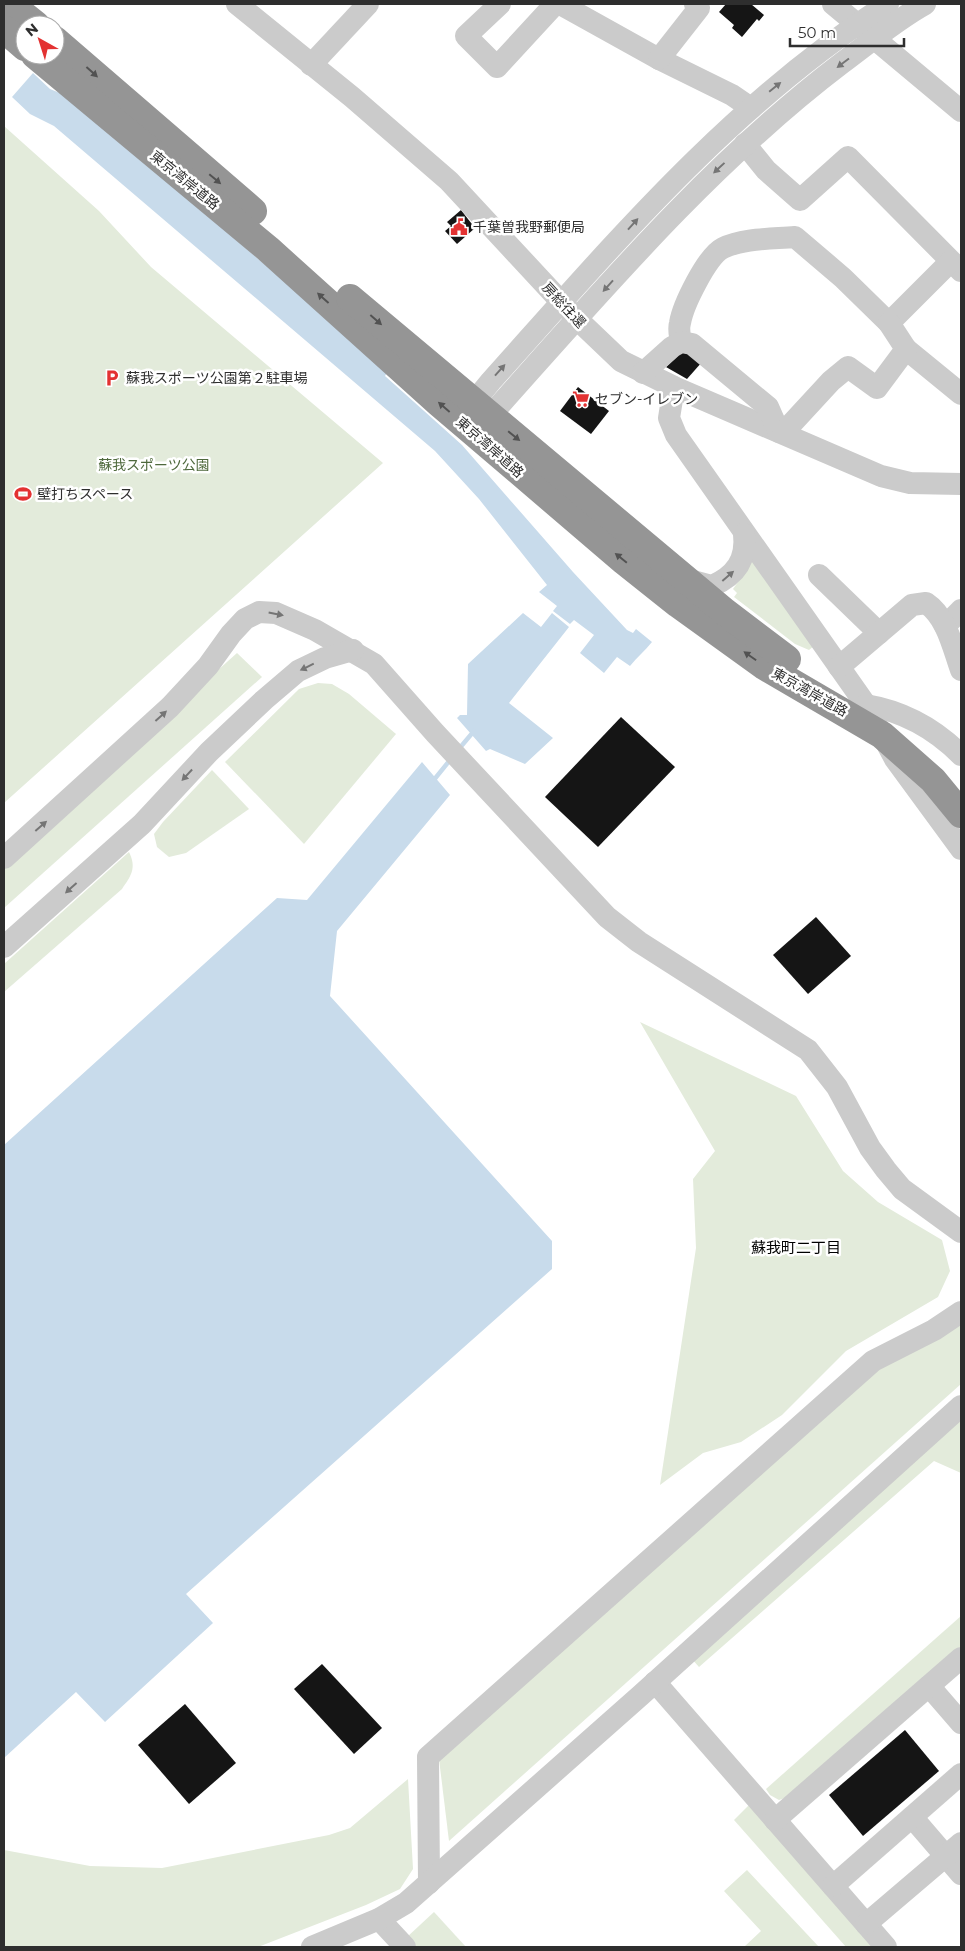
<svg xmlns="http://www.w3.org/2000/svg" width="965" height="1951" font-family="Montserrat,'Noto Sans JP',sans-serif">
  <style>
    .green { fill: #e3ebdb }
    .water { fill: #c8dbeb }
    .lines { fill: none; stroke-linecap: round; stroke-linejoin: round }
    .stream { stroke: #c8dbeb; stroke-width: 4.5 }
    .building { fill: #151515 }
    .minor { stroke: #cbcbcb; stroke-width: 22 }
    .highway { stroke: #959595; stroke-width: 28 }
    .oneway { fill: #757575 }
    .oneway2 { fill: #525252 }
    .labels { text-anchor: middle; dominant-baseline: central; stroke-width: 5; stroke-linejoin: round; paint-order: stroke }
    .street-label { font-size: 14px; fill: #2e2e2e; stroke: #fff }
    .poi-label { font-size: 14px; fill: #2e2e2e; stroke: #fff; text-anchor: start }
    .park-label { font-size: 14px; fill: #4e693c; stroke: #fff }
    .neighbourhood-label { font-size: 15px; fill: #000; stroke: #fff }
  </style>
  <rect width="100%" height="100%" fill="#fff"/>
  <g class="green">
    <path d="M4,126L99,211L151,267L383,463L4,803Z"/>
    <path d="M751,559L814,646L809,650L795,644L734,597L737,593L733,589L748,568Z"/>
    <path d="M237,653L262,677L4,908V862Z"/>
    <path d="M318,683L332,684L349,694L396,734L304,844L225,762L299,689Z"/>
    <path d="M212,770L249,809L186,853L169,857L157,847L154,834L163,822Z"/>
    <path d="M129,852C137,868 131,876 122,889L4,992V964Z"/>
    <path d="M640,1022L796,1096L843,1171L878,1202L942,1240L950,1271L938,1297L846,1351L782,1415L741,1442L703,1453L660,1485L696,1248L693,1179L715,1151Z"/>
    <path d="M961,1322V1384L449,1841L439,1759L885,1364Z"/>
    <path d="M961,1417V1473L934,1461L699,1667L691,1658Z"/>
    <path d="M961,1616V1647L788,1797L779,1800L770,1795L766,1789Z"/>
    <path d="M408,1779L413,1869L400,1889L366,1905L258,1947H4V1850L90,1866L162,1868L329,1835L350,1828Z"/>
    <path d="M749,1805L875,1947H846L734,1820Z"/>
    <path d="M747,1870L819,1947H744L761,1931L724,1891Z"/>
    <path d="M434,1912L466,1947H415L406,1938Z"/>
  </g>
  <g class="water">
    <path d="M33,73L50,89L72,98L388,371L385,376L462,445L573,572L627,630L633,633L636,629L652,642C645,651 637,657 630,666L617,657L604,673L580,653L594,635L574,620L570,624L553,611L557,606L539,592L547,585L479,499L435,451L54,126L30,114L12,97Z"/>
    <path d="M523,613L541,627L552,613L569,627L509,703L553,738L525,764L490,749L486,751L457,718L460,715H467L468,664Z"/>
    <path d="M422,762L450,795L337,931L330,996L552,1241V1269L186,1594L213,1623L105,1722L76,1692L4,1758V1145L277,898L307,900Z"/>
  </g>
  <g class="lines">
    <g class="stream">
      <path d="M458,750L474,731"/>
      <path d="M433,781L450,760"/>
    </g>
  </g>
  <g class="building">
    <path d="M726,4H751L764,15L759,21L757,19L742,37L732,28L734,25L719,12Z"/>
    <path d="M461,210L475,228L457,244L445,231L451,226L447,222Z"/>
    <path d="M684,350L702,362L687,379L666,367Z"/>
    <path d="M578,387L609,411L591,434L560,411Z"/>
    <path d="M621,717L675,767L598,847L545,797Z"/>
    <path d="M816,917L851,956L808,994L773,955Z"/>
    <path d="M322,1664L382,1728L354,1754L294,1689Z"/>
    <path d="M185,1704L236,1763L189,1804L138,1745Z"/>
    <path d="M905,1730L939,1771L863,1836L829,1795Z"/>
  </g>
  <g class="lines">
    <g class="minor">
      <path d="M237,4L352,97L449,181L578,320L621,361L674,387L881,476L910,483L961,484"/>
      <path d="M500,4L466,36L497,67L555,4"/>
      <path d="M560,4L659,59L732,95L751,108"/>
      <path d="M833,4L961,111"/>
      <path d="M659,59L699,8L695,4"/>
      <path d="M311,65L368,4"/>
      <path d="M745,144L766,170L800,200L848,157L961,271"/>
      <path d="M681,342C680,335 678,330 680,323C683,305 707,256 723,248C743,238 772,239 795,237L843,278L889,323L950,262"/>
      <path d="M906,349L961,394"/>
      <path d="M643,373L672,347L681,342L692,344L768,407L779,432"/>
      <path d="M674,387L669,418L676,435L866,705L895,759L961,849"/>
      <path d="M468,417L473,403L491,381C613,245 732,103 888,4"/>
      <path d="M476,421L489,417C600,293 709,164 842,63C869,43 896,20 925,4"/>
      <path d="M783,433L831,381L848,367L877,388L906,349L889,323"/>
      <path d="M819,575L879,633"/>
      <path d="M686,579L712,586C735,576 747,560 744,534"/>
      <path d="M945,626L961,610"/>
      <path d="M839,667L912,605L926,603C947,617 953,648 961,670"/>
      <path d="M866,705C902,711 935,729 961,755"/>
      <path d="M4,858L170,707L208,666L231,634L245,619L259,612L276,613L315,630L374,664L435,733L607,917L639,942L808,1050L837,1087L870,1148L886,1170L902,1189L961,1232"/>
      <path d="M4,947L142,824L209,752L264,700L298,671L325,658L353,650"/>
      <path d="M655,1682L886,1947"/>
      <path d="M929,1686L961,1723"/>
      <path d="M912,1817L961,1874"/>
      <path d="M775,1820L961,1658"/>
      <path d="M429,1883L428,1757L873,1361L934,1330L961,1312"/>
      <path d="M833,1886L961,1774"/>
      <path d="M379,1919L405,1947"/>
      <path d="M866,1924L961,1843"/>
      <path d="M312,1947L379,1919L406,1903L641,1695L961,1406"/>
    </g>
    <g class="highway">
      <path d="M10,4L36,25"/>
      <path d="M4,29L25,47"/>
      <path d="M55,40L253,211"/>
      <path d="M35,55L268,249L439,403L624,561L678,604L764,666L882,735L933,780L961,814"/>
      <path d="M350,298L725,612L787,659"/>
    </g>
  </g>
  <defs><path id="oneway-solid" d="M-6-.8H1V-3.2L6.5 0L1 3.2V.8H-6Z" transform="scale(1.25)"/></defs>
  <g class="oneway">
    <use href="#oneway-solid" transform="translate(843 63) rotate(143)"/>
    <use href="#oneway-solid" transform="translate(775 87) rotate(-39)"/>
    <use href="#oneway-solid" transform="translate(719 168) rotate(137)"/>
    <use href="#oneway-solid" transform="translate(633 224) rotate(-48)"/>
    <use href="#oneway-solid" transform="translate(608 286) rotate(132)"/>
    <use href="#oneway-solid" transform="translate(500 370) rotate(-48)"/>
    <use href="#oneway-solid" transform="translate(728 576) rotate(-41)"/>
    <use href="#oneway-solid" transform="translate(276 614) rotate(11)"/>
    <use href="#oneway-solid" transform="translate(307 667) rotate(154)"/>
    <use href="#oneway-solid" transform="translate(161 716) rotate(-42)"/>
    <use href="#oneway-solid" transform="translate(187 775) rotate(133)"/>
    <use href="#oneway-solid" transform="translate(41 826) rotate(-41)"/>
    <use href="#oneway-solid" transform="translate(71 888) rotate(138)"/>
  </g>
  <g class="oneway2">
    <use href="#oneway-solid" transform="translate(92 72) rotate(42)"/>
    <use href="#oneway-solid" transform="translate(215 179) rotate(40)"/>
    <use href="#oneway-solid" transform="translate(323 298) rotate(-138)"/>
    <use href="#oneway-solid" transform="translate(376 320) rotate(41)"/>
    <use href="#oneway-solid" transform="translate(444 407) rotate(-139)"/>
    <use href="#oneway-solid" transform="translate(514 436) rotate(39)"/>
    <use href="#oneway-solid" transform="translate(621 558) rotate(-141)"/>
    <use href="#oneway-solid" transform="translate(750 656) rotate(-145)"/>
  </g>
  <defs>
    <g id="civic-bare" transform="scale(1.35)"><path d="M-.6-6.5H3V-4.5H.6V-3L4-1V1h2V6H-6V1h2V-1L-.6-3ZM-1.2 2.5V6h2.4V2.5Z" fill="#e33232" stroke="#fff" stroke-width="2.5" paint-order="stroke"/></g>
    <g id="parking-bare" transform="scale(1.35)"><path d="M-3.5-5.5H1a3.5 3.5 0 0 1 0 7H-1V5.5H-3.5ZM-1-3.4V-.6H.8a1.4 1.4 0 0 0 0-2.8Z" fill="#e33232" stroke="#fff" stroke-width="2.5" paint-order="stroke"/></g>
    <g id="supermarket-bare" transform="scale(1.35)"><path d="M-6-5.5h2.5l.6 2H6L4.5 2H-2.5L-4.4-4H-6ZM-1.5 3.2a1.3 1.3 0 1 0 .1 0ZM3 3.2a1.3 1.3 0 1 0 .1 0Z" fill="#e33232" stroke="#fff" stroke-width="2.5" paint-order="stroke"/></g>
    <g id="stadium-bare" transform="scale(1.35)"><path d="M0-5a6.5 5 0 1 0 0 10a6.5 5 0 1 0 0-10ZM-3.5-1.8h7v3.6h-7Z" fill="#e33232" stroke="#fff" stroke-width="2.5" paint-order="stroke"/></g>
  </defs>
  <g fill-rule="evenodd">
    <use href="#civic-bare" x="459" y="227"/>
    <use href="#parking-bare" x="112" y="378"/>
    <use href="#supermarket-bare" x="581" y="399"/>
    <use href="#stadium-bare" x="23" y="494"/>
  </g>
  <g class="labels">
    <g class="street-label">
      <text transform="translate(185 180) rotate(39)">東京湾岸道路</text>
      <text transform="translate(564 305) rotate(47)">房総往還</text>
      <text transform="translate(490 447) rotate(41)">東京湾岸道路</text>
      <text transform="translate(810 692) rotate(29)">東京湾岸道路</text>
    </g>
    <g class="poi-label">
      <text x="473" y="227">千葉曽我野郵便局</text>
      <text x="126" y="378">蘇我スポーツ公園第２駐車場</text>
      <text x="595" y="399">セブン-イレブン</text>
      <text x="37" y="494">壁打ちスペース</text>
    </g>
    <g class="park-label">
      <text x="154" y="465">蘇我スポーツ公園</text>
    </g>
    <g class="neighbourhood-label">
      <text x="796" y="1247">蘇我町二丁目</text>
    </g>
  </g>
  <rect width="965" height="1951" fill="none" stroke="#2e2e2e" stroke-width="10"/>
  <g transform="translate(40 40) rotate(321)"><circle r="24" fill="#ffffff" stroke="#ababab"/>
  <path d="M0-4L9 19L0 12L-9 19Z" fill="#e33232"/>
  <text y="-8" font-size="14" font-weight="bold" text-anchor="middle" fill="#2e2e2e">N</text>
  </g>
  <path d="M790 38v8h114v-8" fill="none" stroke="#2e2e2e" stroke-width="2.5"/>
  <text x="798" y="38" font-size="15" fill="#2e2e2e" stroke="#ffffff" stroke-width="4" paint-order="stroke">50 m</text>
</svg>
